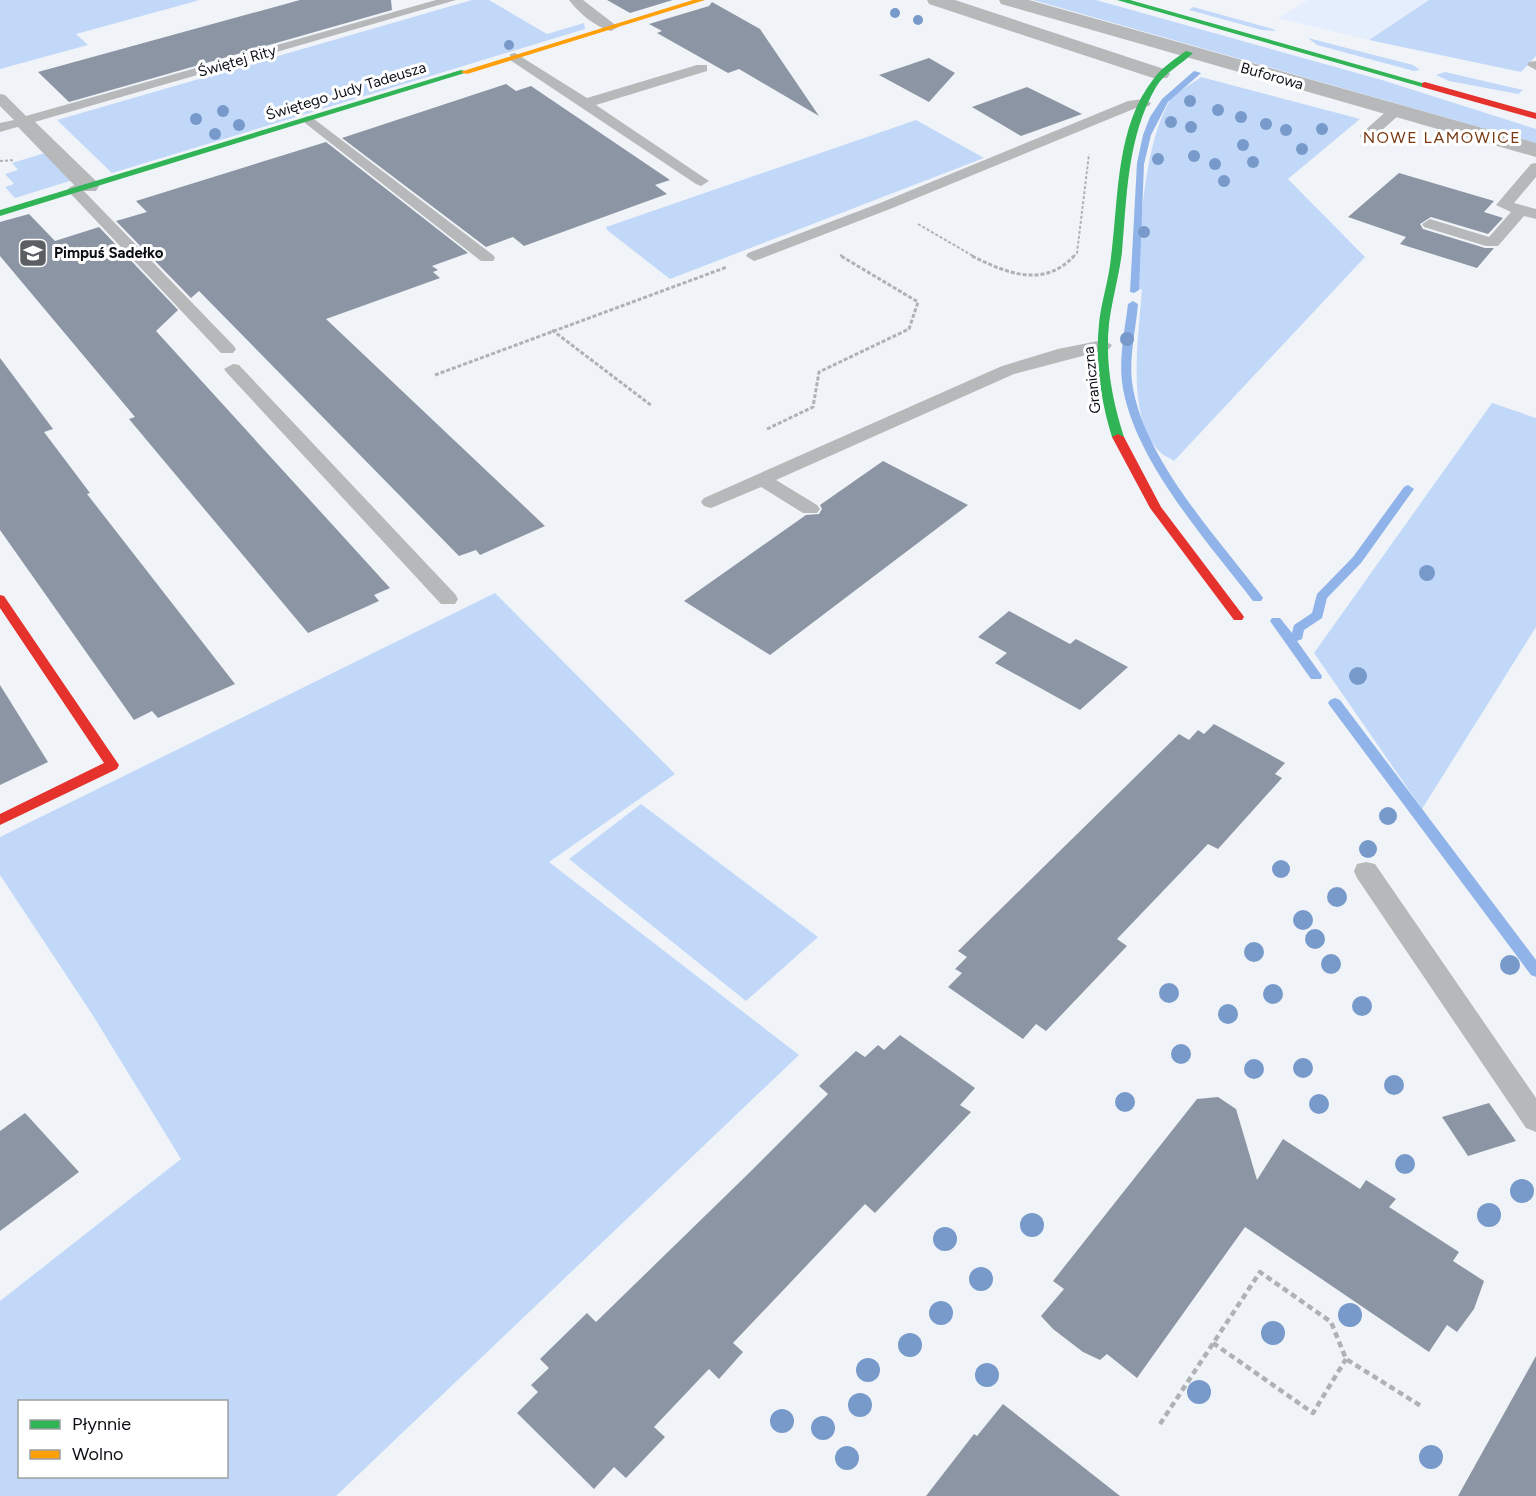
<svg xmlns="http://www.w3.org/2000/svg" width="1536" height="1496" font-family="Figtree,sans-serif">
  <style>
    .built { fill: #e4eefc }
    .green { fill: #c2d8f9; fill-rule: evenodd }
    .lines { fill: none; stroke-linecap: round; stroke-linejoin: round }
    .stream { fill: #90b3e9; fill-rule: evenodd }
    .building { fill: #8b95a4 }
    .path-far2 { stroke: #afb2b4; stroke-width: 2; stroke-dasharray: 3 2; stroke-linecap: butt }
    .path-far1 { stroke: #afb2b4; stroke-width: 3; stroke-dasharray: 4 2; stroke-linecap: butt }
    .path { stroke: #afb2b4; stroke-width: 4.5; stroke-dasharray: 6 4; stroke-linecap: butt }
    .lane { fill: #b6b8ba; fill-rule: evenodd }
    .street { fill: #b6b8ba; fill-rule: evenodd }
    .fast { fill: #30b455; fill-rule: evenodd }
    .slow { fill: #ff9f0a; fill-rule: evenodd }
    .jam { fill: #e5322d; fill-rule: evenodd }
    .tree { fill: #779acb }
    .labels { text-anchor: middle; dominant-baseline: central; stroke-width: 6; stroke-linejoin: round; paint-order: stroke }
    .far-street-label { font-size: 15px; fill: #0b0f14; stroke: #fff }
    .far-poi-label { font-size: 15px; font-weight: bold; fill: #0b0f14; stroke: #fff; text-anchor: start }
    .far-neighbourhood-label { font-size: 16px; letter-spacing: 1.5px; fill: #783a13; stroke: #fff }
  </style>
  <rect width="100%" height="100%" fill="#f0f4f8"/>
  <path class="built" d="M1308,0H1429L1369,40L1278,18Z"/>
  <g class="green">
    <path d="M0,0H200L76,34L88,45L0,69Z"/>
    <path d="M472,0H489L547,34L584,23L585,29L112,173L57,120Z"/>
    <path d="M1033,0H1096L1382,80L1536,129V143Z"/>
    <path d="M1429,0H1536V56L1521,72L1369,40Z"/>
    <path d="M1193,7L1273,29L1276,31L1262,30L1189,10Z"/>
    <path d="M1308,38L1413,65L1420,70L1414,71L1317,45Z"/>
    <path d="M1445,72L1523,90L1518,94L1449,81L1436,75Z"/>
    <path d="M1201,77L1360,119L1288,179L1365,257L1174,461C1170,458 1162,455 1159,451C1125,416 1139,334 1142,289L1134,291C1141,236 1142,150 1169,102C1175,92 1192,84 1201,77Z"/>
    <path d="M916,120L984,158L670,279L607,230L606,227Z"/>
    <path d="M45,153L73,180L15,198L5,187L14,184L5,174L18,170L12,163Z"/>
    <path d="M1492,403L1536,418V627L1422,809L1314,653Z"/>
    <path d="M495,593L675,774L549,862L799,1055L336,1496H0V1301L181,1159L92,1014L0,875V837ZM20,1402H226V1476H20Z"/>
    <path d="M641,804L818,937L746,1001L569,859Z"/>
  </g>
  <g class="lines">
    <g class="stream">
      <path d="M1194,71L1201,73L1168,102L1151,135L1144,164L1139,290L1134,293L1130,292L1137,163L1143,135L1150,117L1162,99Z"/>
      <path d="M1133,301L1138,304C1136,329 1129,356 1132,382C1142,457 1216,536 1261,595L1263,598L1261,601H1253C1207,541 1132,458 1122,382C1119,356 1125,329 1128,304Z"/>
      <path d="M1408,485L1414,489L1361,563L1327,598L1322,618L1304,630L1302,639L1297,641L1322,676L1321,679H1311L1270,621L1272,618H1280L1292,633L1294,625L1312,613L1317,594L1353,557L1404,487Z"/>
      <path d="M1335,698L1340,700L1536,960V977L1531,975L1330,706L1328,703L1330,700Z"/>
    </g>
  </g>
  <g class="building">
    <path d="M300,0H391L392,10L69,102L38,72Z"/>
    <path d="M607,0H673L630,13Z"/>
    <path d="M712,2L760,29L819,116L739,69L728,73L657,33L662,31L649,24L709,6Z"/>
    <path d="M929,58L955,73L929,102L879,75Z"/>
    <path d="M506,84L516,91L531,86L670,180L655,185L667,194L524,246L513,237L486,247L342,138Z"/>
    <path d="M1027,87L1082,114L1021,136L972,107Z"/>
    <path d="M326,142L468,253L432,266L438,270L433,272L440,278L326,319L545,526L480,555L476,550L459,556L199,291L191,298L116,221L147,212L136,201Z"/>
    <path d="M1399,173L1494,201L1484,212L1503,218L1488,234L1431,217L1420,224L1423,229L1485,248H1494L1477,268L1400,244L1406,237L1348,217Z"/>
    <path d="M29,214L55,241L99,227L178,310L156,331L390,588L374,595L379,601L308,633L129,419L135,417L0,256V222Z"/>
    <path d="M0,358L53,429L44,432L90,493L87,494L235,684L158,718L152,711L134,720L0,530Z"/>
    <path d="M883,461L968,505L770,655L684,601L806,515L819,514L822,509L820,505Z"/>
    <path d="M1009,611L1070,644L1076,639L1128,667L1080,710L995,663L1007,653L978,637Z"/>
    <path d="M0,685L48,762L0,785Z"/>
    <path d="M1214,724L1285,763L1275,774L1282,778L1218,849L1208,844L1117,939L1127,946L1046,1031L1036,1024L1023,1039L948,987L962,973L955,969L967,957L958,951L1179,734L1189,740L1198,730L1204,734Z"/>
    <path d="M900,1035L975,1088L960,1105L971,1112L875,1213L865,1204L733,1343L743,1352L719,1379L709,1369L654,1427L665,1437L626,1478L614,1467L594,1489L517,1413L538,1392L531,1385L549,1368L540,1359L587,1313L596,1322L748,1174L828,1094L819,1086L856,1051L865,1057L878,1045L884,1050Z"/>
    <path d="M1218,1097L1236,1109L1257,1180L1283,1139L1360,1189L1366,1180L1396,1199L1389,1207L1459,1252L1453,1261L1484,1281L1474,1309L1457,1332L1447,1325L1429,1352L1245,1227L1137,1378L1107,1354L1100,1360L1083,1352L1053,1329L1041,1316L1064,1289L1053,1281L1197,1099Z"/>
    <path d="M1489,1103L1516,1141L1468,1156L1442,1117Z"/>
    <path d="M25,1113L79,1172L0,1231V1131Z"/>
    <path d="M1536,1356V1496H1458Z"/>
    <path d="M1003,1404L1120,1496H926L974,1434L977,1436Z"/>
  </g>
  <g class="lines">
    <g class="path-far2">
      <path d="M0,161L15,160"/>
      <path d="M918,224L975,257"/>
      <path d="M840,255L844,257"/>
      <path d="M1073,257L1077,253L1089,154"/>
    </g>
    <g class="path-far1">
      <path d="M972,256C1008,274 1044,288 1074,256"/>
      <path d="M552,330L652,406"/>
      <path d="M435,375L727,267"/>
      <path d="M767,429L813,407L819,372L909,329L918,302L841,256"/>
    </g>
    <g class="path">
      <path d="M1213,1343L1313,1413L1346,1359"/>
      <path d="M1160,1424L1260,1272L1331,1322L1346,1359L1421,1406"/>
    </g>
    <g class="lane">
      <path d="M436,0H456L0,132V123L14,120L0,106V94L5,95L26,116Z"/>
      <path d="M569,0H583L618,27L611,31C595,27 579,13 569,0Z"/>
      <path d="M515,53L587,98L697,65H707V71L596,105L709,181L701,186L696,184L510,60V54Z"/>
      <path d="M1536,61V70L1527,65L1529,62Z"/>
      <path d="M1144,99L1151,103L1149,106L1136,108L890,209L760,259L754,261L746,256L748,253L880,203L1128,101Z"/>
      <path d="M1395,107L1400,108V114L1372,139H1362L1360,136L1362,133L1390,108Z"/>
      <path d="M310,116L493,255L495,258L493,261H481L305,123L303,120L305,117Z"/>
      <path d="M1536,163V177L1514,203L1536,209V219L1524,216L1498,246H1486L1424,227L1422,224L1430,219L1489,237L1511,212L1496,205L1531,164Z"/>
      <path d="M75,185L80,187L233,345L236,349L233,353H221L70,193L67,190L70,187Z"/>
      <path d="M1103,340L1112,345L1109,349L1014,374L776,480L817,505L820,509L817,513H803L761,487L711,508L704,506L701,502L704,498L1002,366L1058,349Z"/>
      <path d="M233,364L239,365L455,594L458,599L455,604H441L227,373L224,369Z"/>
      <path d="M1366,862L1375,864L1536,1098V1132L1526,1128L1357,878L1354,871L1357,864Z"/>
    </g>
    <g class="street">
      <path d="M927,0H955L1167,70L1170,74L1167,78H1153L929,4Z"/>
      <path d="M999,0H1029L1536,143V157L1001,4Z"/>
      <path d="M24,116L31,118L96,181L99,186L96,191H80L17,126L13,122L17,118Z"/>
    </g>
    <g class="fast">
      <path d="M1117,0H1130L1429,85L1422,87Z"/>
      <path d="M1186,51L1193,53C1181,65 1165,72 1156,87C1127,137 1127,196 1122,252C1119,276 1112,300 1109,324C1105,362 1112,400 1124,437L1118,440L1112,437C1101,401 1095,363 1099,324C1101,302 1109,280 1111,257C1119,198 1115,126 1155,77C1163,67 1175,59 1186,51Z"/>
      <path d="M461,70L468,72L0,216V210Z"/>
    </g>
    <path class="slow" d="M693,0H705L467,74L460,72Z"/>
    <g class="jam">
      <path d="M1425,82L1536,113V119L1422,87V83Z"/>
      <path d="M1118,434L1124,437L1161,507L1242,614L1244,617L1242,620H1234L1150,508L1112,437Z"/>
      <path d="M0,595L4,596L119,765L117,769L0,825V814L104,763L0,608Z"/>
    </g>
  </g>
  <g class="tree">
    <circle cx="895" cy="13" r="5"/>
    <circle cx="918" cy="20" r="5"/>
    <circle cx="509" cy="45" r="5"/>
    <circle cx="1190" cy="101" r="6"/>
    <circle cx="1218" cy="110" r="6"/>
    <circle cx="223" cy="111" r="6"/>
    <circle cx="1241" cy="117" r="6"/>
    <circle cx="196" cy="119" r="6"/>
    <circle cx="1171" cy="122" r="6"/>
    <circle cx="1266" cy="124" r="6"/>
    <circle cx="239" cy="125" r="6"/>
    <circle cx="1191" cy="127" r="6"/>
    <circle cx="1322" cy="129" r="6"/>
    <circle cx="1286" cy="130" r="6"/>
    <circle cx="215" cy="134" r="6"/>
    <circle cx="1243" cy="145" r="6"/>
    <circle cx="1302" cy="149" r="6"/>
    <circle cx="1194" cy="156" r="6"/>
    <circle cx="1158" cy="159" r="6"/>
    <circle cx="1253" cy="162" r="6"/>
    <circle cx="1215" cy="164" r="6"/>
    <circle cx="1224" cy="181" r="6"/>
    <circle cx="1144" cy="232" r="6"/>
    <circle cx="1127" cy="339" r="7"/>
    <circle cx="1427" cy="573" r="8"/>
    <circle cx="1358" cy="676" r="9"/>
    <circle cx="1388" cy="816" r="9"/>
    <circle cx="1368" cy="849" r="9"/>
    <circle cx="1281" cy="869" r="9"/>
    <circle cx="1337" cy="897" r="10"/>
    <circle cx="1303" cy="920" r="10"/>
    <circle cx="1315" cy="939" r="10"/>
    <circle cx="1254" cy="952" r="10"/>
    <circle cx="1331" cy="964" r="10"/>
    <circle cx="1510" cy="965" r="10"/>
    <circle cx="1169" cy="993" r="10"/>
    <circle cx="1273" cy="994" r="10"/>
    <circle cx="1362" cy="1006" r="10"/>
    <circle cx="1228" cy="1014" r="10"/>
    <circle cx="1181" cy="1054" r="10"/>
    <circle cx="1303" cy="1068" r="10"/>
    <circle cx="1254" cy="1069" r="10"/>
    <circle cx="1394" cy="1085" r="10"/>
    <circle cx="1125" cy="1102" r="10"/>
    <circle cx="1319" cy="1104" r="10"/>
    <circle cx="1405" cy="1164" r="10"/>
    <circle cx="1522" cy="1191" r="12"/>
    <circle cx="1489" cy="1215" r="12"/>
    <circle cx="1032" cy="1225" r="12"/>
    <circle cx="945" cy="1239" r="12"/>
    <circle cx="981" cy="1279" r="12"/>
    <circle cx="941" cy="1313" r="12"/>
    <circle cx="1350" cy="1315" r="12"/>
    <circle cx="1273" cy="1333" r="12"/>
    <circle cx="910" cy="1345" r="12"/>
    <circle cx="868" cy="1370" r="12"/>
    <circle cx="987" cy="1375" r="12"/>
    <circle cx="1199" cy="1392" r="12"/>
    <circle cx="860" cy="1405" r="12"/>
    <circle cx="782" cy="1421" r="12"/>
    <circle cx="823" cy="1428" r="12"/>
    <circle cx="1431" cy="1457" r="12"/>
    <circle cx="847" cy="1458" r="12"/>
  </g>
  <defs>
    <g id="school-square" transform="scale(1.5)"><rect x="-9" y="-9" width="18" height="18" rx="4" fill="#5b5f64" stroke="#fff"/><path d="M0-5L7-2L0 1L-7-2ZM-4 1L0 2.5L4 1V4Q0 6-4 4Z" fill="#fff"/></g>
  </defs>
  <g fill-rule="evenodd">
    <use href="#school-square" x="33" y="253"/>
  </g>
  <g class="labels">
    <g class="far-street-label">
      <text transform="translate(237 61) rotate(-16)">Świętej Rity</text>
      <text transform="translate(1272 76) rotate(16)">Buforowa</text>
      <text transform="translate(346 91) rotate(-17)">Świętego Judy Tadeusza</text>
      <text transform="translate(1092 380) rotate(-96)">Graniczna</text>
    </g>
    <g class="far-poi-label">
      <text x="54" y="253">Pimpuś Sadełko</text>
    </g>
    <g class="far-neighbourhood-label">
      <text x="1442" y="137">NOWE LAMOWICE</text>
    </g>
  </g>
  <rect x="18" y="1400" width="210" height="78" fill="#ffffff" stroke="#9d9fa1" stroke-width="1.5"/>
  <rect x="30" y="1420" width="30" height="9" fill="#30b455" stroke="#9d9fa1" stroke-width="1.5"/>
  <text x="72" y="1430" font-size="18" fill="#0b0f14">Płynnie</text>
  <rect x="30" y="1450" width="30" height="9" fill="#ff9f0a" stroke="#9d9fa1" stroke-width="1.5"/>
  <text x="72" y="1460" font-size="18" fill="#0b0f14">Wolno</text>
</svg>
